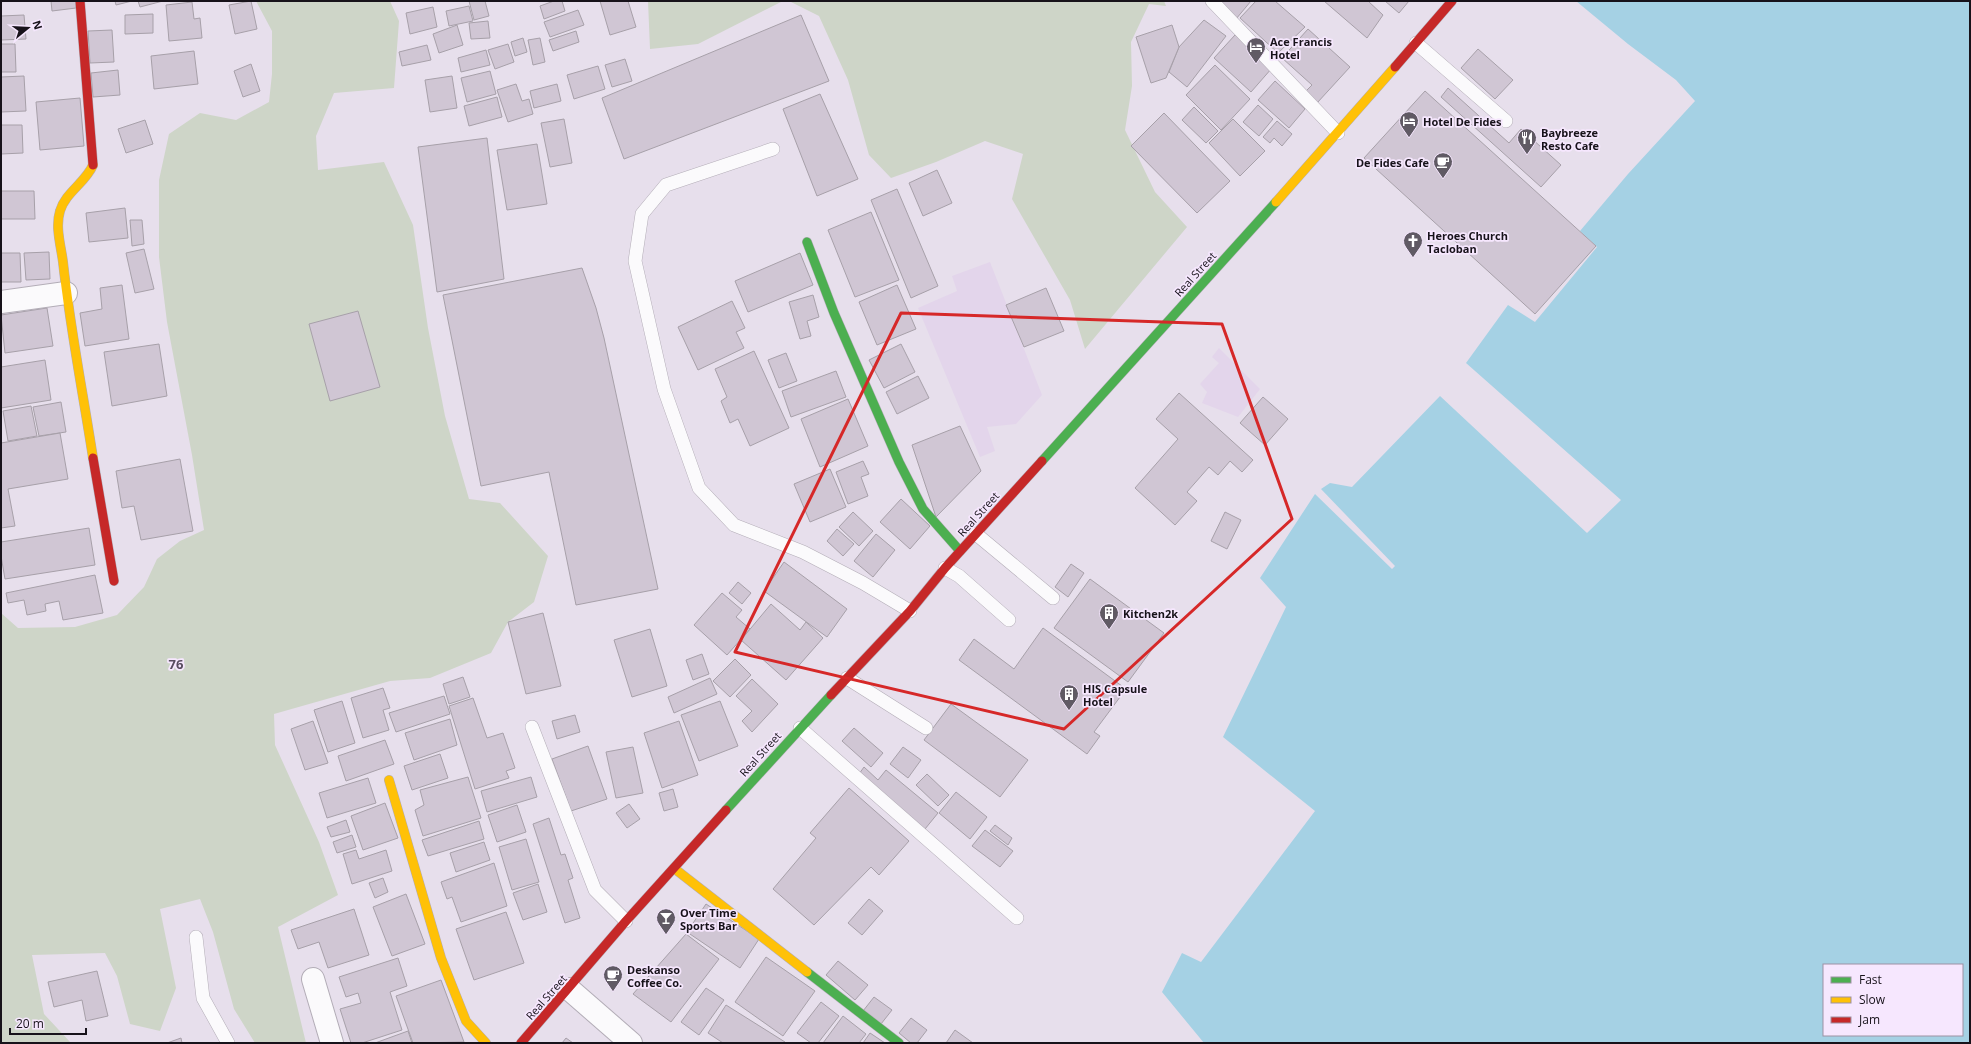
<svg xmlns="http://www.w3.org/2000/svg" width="1971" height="1044" font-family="'Open Sans',sans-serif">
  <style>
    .built { fill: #e3d5eb }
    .green { fill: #ced5c8 }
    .water { fill: #a5d1e4; fill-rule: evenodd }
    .building { fill: #d0c6d4; stroke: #a7a0a9 }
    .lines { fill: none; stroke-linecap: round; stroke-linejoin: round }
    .lane-casing { stroke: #b3adb7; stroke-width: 14 }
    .street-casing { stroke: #b3adb7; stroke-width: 24 }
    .fast-casing { stroke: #b3adb7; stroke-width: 10 }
    .slow-casing { stroke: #b3adb7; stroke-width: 10 }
    .jam-casing { stroke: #b3adb7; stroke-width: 10 }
    .lane { stroke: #fbfafc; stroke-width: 13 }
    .street { stroke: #fbfafc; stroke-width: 22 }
    .fast { stroke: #4caf50; stroke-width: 9 }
    .slow { stroke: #ffc107; stroke-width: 9 }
    .jam { stroke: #c62828; stroke-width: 9 }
    .marked { fill: none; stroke: #d62828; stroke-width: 3; stroke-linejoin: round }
    .labels { text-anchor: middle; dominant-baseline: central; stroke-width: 3.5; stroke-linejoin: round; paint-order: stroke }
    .poi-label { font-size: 11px; font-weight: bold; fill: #17121a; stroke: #f6e7fe; text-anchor: start }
    .street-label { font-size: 11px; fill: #17121a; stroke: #f6e7fe }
    .quarter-label { font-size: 13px; font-weight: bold; fill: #594d60; stroke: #f6e7fe }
  </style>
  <rect width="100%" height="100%" fill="#e7dfec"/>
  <g class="built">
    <path d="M990,262L1042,395L1016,424L987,427L995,451L980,457L918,308L957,291L952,276Z"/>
    <path d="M1219,348L1260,389L1238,417L1202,403L1207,392L1200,384L1219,363L1212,357Z"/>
  </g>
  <g class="green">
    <path d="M256,1H390L399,21L394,88L334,93L316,136L318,170L384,162L413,225L428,328L445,416L469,499L500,503L548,556L534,602L508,622L491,653L430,678L390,681L274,714L275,745L319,842L338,895L278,927L306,1043H255L234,1009L213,932L200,899L160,909L176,988L160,1031L130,1024L117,976L105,953L32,955L44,1014L71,1043H1V613L18,628L75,627L117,615L144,587L157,559L180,541L204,530L192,455L167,322L159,257V180L169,134L200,113L236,120L269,102L272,74V31Z"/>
    <path d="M648,1H783L698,44L650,49Z"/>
    <path d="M789,1H1164L1166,6L1149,4L1131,42L1132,86L1125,130L1155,192L1187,227L1085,349L1070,300L1012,199L1023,154L985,141L936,162L891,178L869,155L848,80L819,16Z"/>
  </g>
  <path class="water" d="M1576,1H1970V1043H1204L1162,992L1182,953L1201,962L1315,811L1223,737L1286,607L1260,578L1315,494L1392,569L1395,566L1321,489L1330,483L1352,487L1440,396L1587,533L1621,500L1466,363L1508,305L1535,322L1597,247L1580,231L1628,174L1695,101L1676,80L1628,44ZM1824,965H1962V1035H1824Z"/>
  <g class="building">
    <path d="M51,1H76V8L52,11Z"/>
    <path d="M115,1H132L116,5Z"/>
    <path d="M138,1H163L140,7Z"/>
    <path d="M251,1L257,29L235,34L229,5Z"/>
    <path d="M469,1H485L489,16L474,20Z"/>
    <path d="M554,1H562L565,11L544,19L540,6Z"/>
    <path d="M600,1H628L636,27L610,35Z"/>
    <path d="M1219,1H1251L1236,19Z"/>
    <path d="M1256,1H1275L1305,27L1278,53L1240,18Z"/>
    <path d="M1324,1H1368L1383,15L1367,38Z"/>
    <path d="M1385,1H1409L1399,13Z"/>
    <path d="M192,2L194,19L200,18L202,38L169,41L166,5Z"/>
    <path d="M469,6L473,21L449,26L446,11Z"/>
    <path d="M433,7L437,27L410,34L406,13Z"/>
    <path d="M578,10L584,25L550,37L544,22Z"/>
    <path d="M153,14V33L125,34V15Z"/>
    <path d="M24,15L26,39L1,40V16Z"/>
    <path d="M801,15L829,81L624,159L602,98Z"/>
    <path d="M1204,20L1226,36L1187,87L1169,72L1179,47Z"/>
    <path d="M488,21L490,38L471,39L469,23Z"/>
    <path d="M457,25L463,45L439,53L433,34Z"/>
    <path d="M1172,25L1179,47L1166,78L1151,83L1136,37Z"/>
    <path d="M1308,29L1350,67L1317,103L1305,92L1312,85L1282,58Z"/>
    <path d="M112,30L114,62L90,63L88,31Z"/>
    <path d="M576,31L579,42L553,51L549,40Z"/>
    <path d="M1235,35L1272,68L1251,92L1214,58Z"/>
    <path d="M523,38L527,52L515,56L511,42Z"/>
    <path d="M540,38L545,62L533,65L528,40Z"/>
    <path d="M1,44H15L16,72H1Z"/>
    <path d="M508,44L514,62L495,69L488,50Z"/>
    <path d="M427,45L431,60L402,66L399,52Z"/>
    <path d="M1478,49L1513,80L1495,99L1461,68Z"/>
    <path d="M486,50L490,65L461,72L458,58Z"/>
    <path d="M194,51L198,84L154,89L151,56Z"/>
    <path d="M625,59L632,81L612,87L605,65Z"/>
    <path d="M251,64L260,91L243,97L234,71Z"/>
    <path d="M1215,65L1250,99L1221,130L1186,95Z"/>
    <path d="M598,66L605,89L574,99L567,75Z"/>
    <path d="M118,70L120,95L93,97L91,73Z"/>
    <path d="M490,71L496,94L467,102L461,78Z"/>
    <path d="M24,76L26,111L1,112V77Z"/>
    <path d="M452,76L457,108L430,112L425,80Z"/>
    <path d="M1275,81L1305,109L1289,128L1258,100Z"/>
    <path d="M516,84L522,101L529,99L533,114L508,122L497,90Z"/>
    <path d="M557,84L561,101L534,108L530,91Z"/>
    <path d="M1448,88L1509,143L1521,129L1561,165L1541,187L1441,97Z"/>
    <path d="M1425,91L1596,246L1535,314L1364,158Z"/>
    <path d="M820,94L858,179L817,196L783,109Z"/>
    <path d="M497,97L502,117L469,126L464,106Z"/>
    <path d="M80,98L84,146L40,150L36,102Z"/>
    <path d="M1258,105L1273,119L1259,136L1243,122Z"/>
    <path d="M1194,107L1218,131L1206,143L1182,120Z"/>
    <path d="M1164,113L1230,181L1197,213L1131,146Z"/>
    <path d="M564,119L572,163L550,167L541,123Z"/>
    <path d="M1233,119L1265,151L1240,176L1209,143Z"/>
    <path d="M145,120L153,144L126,153L118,129Z"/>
    <path d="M1277,121L1292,134L1282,146L1274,138L1270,143L1263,137Z"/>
    <path d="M1,125H22L23,153L1,154Z"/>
    <path d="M487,138L504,279L437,292L418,147Z"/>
    <path d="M537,144L547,204L507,210L497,150Z"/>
    <path d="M937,170L952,203L923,216L909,183Z"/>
    <path d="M897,189L938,286L911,298L871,200Z"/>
    <path d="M1,191H34L35,219H1Z"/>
    <path d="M125,208L128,238L89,242L86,213Z"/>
    <path d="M871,212L899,280L855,297L828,230Z"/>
    <path d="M130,220H142L144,244L132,246Z"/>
    <path d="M144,249L154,289L135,293L126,253Z"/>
    <path d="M49,252L50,279L26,280L24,253Z"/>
    <path d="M1,253H20L21,282H1Z"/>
    <path d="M800,253L813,285L748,312L735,281Z"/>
    <path d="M582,268L596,308L604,338L658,589L576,605L549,472L481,486L443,295Z"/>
    <path d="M122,285L129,339L85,346L80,313L102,309L100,288Z"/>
    <path d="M897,285L916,329L877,345L859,302Z"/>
    <path d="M1046,288L1064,331L1024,347L1006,305Z"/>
    <path d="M813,295L819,317L807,321L811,336L800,339L789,302Z"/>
    <path d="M732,301L745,328L736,332L744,348L698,370L678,327Z"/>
    <path d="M47,308L53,346L5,353L1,315Z"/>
    <path d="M358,311L380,387L330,401L309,324Z"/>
    <path d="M159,344L167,396L112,406L104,352Z"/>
    <path d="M901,344L915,372L884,388L869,360Z"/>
    <path d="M754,351L789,428L750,446L738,419L730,423L721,401L727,397L715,369Z"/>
    <path d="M786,353L797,381L779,388L768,360Z"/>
    <path d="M45,360L51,400L1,408V367Z"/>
    <path d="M836,371L846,397L791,417L782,391Z"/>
    <path d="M918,376L929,398L897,414L886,392Z"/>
    <path d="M1179,393L1253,460L1242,472L1230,461L1218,475L1209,467L1187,492L1197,501L1175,525L1135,488L1178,439L1156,419Z"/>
    <path d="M1263,397L1288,419L1265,445L1240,423Z"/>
    <path d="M848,399L868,446L820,467L801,419Z"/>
    <path d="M61,402L66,432L39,436L33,407Z"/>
    <path d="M31,406L37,436L8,441L3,411Z"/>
    <path d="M960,426L981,471L936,517L912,445Z"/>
    <path d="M60,433L68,479L8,489L15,526L1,528V443Z"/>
    <path d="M180,459L193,531L141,540L134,506L122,508L116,471Z"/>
    <path d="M863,461L869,474L861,477L868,496L848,504L836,472Z"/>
    <path d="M830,469L846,507L810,522L794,484Z"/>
    <path d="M901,499L930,526L910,549L880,522Z"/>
    <path d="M853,512L873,531L859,546L839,527Z"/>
    <path d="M1225,512L1241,520L1227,549L1211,541Z"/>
    <path d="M89,528L95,565L5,579L1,556V542Z"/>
    <path d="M837,529L854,544L843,556L827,541Z"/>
    <path d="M876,534L895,550L873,577L854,561Z"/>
    <path d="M784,562L847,609L827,637L764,591Z"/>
    <path d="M1071,564L1084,573L1068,597L1055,587Z"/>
    <path d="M95,575L103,613L63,620L59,601L45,604L46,611L27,615L24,600L8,603L6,593Z"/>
    <path d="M1090,579L1164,633L1128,682L1054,628Z"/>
    <path d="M738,582L751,593L742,604L729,593Z"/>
    <path d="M722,593L742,610L736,617L750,629L727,655L694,625Z"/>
    <path d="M771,604L800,630L806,622L823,638L786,680L741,640Z"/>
    <path d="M543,613L561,686L526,694L508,622Z"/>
    <path d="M1043,628L1126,689L1094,732L1100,736L1087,754L959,660L974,639L1014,669Z"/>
    <path d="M650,629L667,686L632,697L614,640Z"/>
    <path d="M702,654L709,674L693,680L686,660Z"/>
    <path d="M735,659L751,675L730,697L713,681Z"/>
    <path d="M463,677L470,697L449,704L443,684Z"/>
    <path d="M710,678L717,694L674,713L668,697Z"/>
    <path d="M752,679L778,704L752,732L742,721L752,711L736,696Z"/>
    <path d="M383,688L390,708L383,710L389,730L363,738L351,698Z"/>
    <path d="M444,696L450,714L396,732L389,713Z"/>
    <path d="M473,698L487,738L503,733L515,768L506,771L509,778L475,789L449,706Z"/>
    <path d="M342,701L355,743L328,752L314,710Z"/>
    <path d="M720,701L738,746L699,761L681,715Z"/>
    <path d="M951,704L1028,760L1000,797L924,740Z"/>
    <path d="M575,715L580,732L557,739L552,721Z"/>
    <path d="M450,719L457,745L414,760L405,733Z"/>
    <path d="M313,721L328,763L305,770L291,729Z"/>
    <path d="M679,721L698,775L662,788L644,733Z"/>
    <path d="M854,728L883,753L871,767L842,741Z"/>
    <path d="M385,740L394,764L346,781L338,756Z"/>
    <path d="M588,746L607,799L571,811L552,759Z"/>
    <path d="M633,747L643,793L616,798L606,752Z"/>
    <path d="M903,747L921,760L908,778L890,764Z"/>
    <path d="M440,754L448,778L412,790L404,766Z"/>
    <path d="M864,767L878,780L886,770L938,813L925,829L859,774Z"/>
    <path d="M927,774L949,795L938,806L916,785Z"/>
    <path d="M468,777L481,818L423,836L415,810L424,805L420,790Z"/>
    <path d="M531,777L537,797L487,812L481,791Z"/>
    <path d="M368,778L376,803L327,818L319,793Z"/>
    <path d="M849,788L909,841L879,875L871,867L814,925L773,889L816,838L810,833Z"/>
    <path d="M673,789L678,807L664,811L659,793Z"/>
    <path d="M956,792L987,817L970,839L939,813Z"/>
    <path d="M385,803L398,838L363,850L351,816Z"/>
    <path d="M629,804L640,819L627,828L616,813Z"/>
    <path d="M517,805L526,832L497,842L488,815Z"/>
    <path d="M549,818L561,855L565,854L573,878L568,880L580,918L565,923L533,824Z"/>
    <path d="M346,820L350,832L331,837L327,827Z"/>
    <path d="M479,821L484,839L428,856L422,840Z"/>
    <path d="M995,825L1012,838L1008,845L990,831Z"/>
    <path d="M985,830L1013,851L1000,867L972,846Z"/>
    <path d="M352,835L356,847L337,853L333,842Z"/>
    <path d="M526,839L539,882L512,890L499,847Z"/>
    <path d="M484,842L490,860L456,872L450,853Z"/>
    <path d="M356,850L359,859L386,850L392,871L352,884L343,854Z"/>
    <path d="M494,863L507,906L461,922L452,897L447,899L441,882Z"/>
    <path d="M383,878L388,892L375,898L369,883Z"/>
    <path d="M538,884L547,912L523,920L513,893Z"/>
    <path d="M406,894L425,944L392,956L373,907Z"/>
    <path d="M869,899L883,911L862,935L848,923Z"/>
    <path d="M706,904L759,939L740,968L687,932Z"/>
    <path d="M354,909L369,955L328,968L319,942L298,949L291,930Z"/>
    <path d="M506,912L524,963L474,980L456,929Z"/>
    <path d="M686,934L719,959L671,1022L633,994Z"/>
    <path d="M766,957L815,991L783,1036L735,1002Z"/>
    <path d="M398,958L407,986L390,992L402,1030L362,1043H351L340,1009L361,1003L358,993L346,997L339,977Z"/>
    <path d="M838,961L868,985L855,1000L826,975Z"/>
    <path d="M97,971L108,1016L86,1021L82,1000L54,1007L48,982Z"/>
    <path d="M441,980L464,1042L413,1043L396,996Z"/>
    <path d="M706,988L724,1000L699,1035L681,1022Z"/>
    <path d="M874,997L892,1010L881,1024L863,1011Z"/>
    <path d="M821,1002L839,1016L818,1043H811L797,1033Z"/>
    <path d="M726,1005L785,1042L784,1043H723L708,1033Z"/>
    <path d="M843,1016L866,1034L859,1043H823Z"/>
    <path d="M911,1018L927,1030L917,1043H911L899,1033Z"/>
    <path d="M955,1030L973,1043H946Z"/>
    <path d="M408,1031L412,1043H375Z"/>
    <path d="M870,1033L885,1043H863Z"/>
    <path d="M181,1038L182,1043H167Z"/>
    <path d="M566,1038L573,1043H562Z"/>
  </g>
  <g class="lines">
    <g class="lane-casing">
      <g id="lane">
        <path d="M1212,1L1338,133"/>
        <path d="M1416,43L1506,121"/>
        <path d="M773,149L666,185L642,214L635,261L664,389L699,488L734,525L803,552L863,583L910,611"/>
        <path d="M976,534L1053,598"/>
        <path d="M945,568L959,576L1009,620"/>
        <path d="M847,678L926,728"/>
        <path d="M532,727L595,890L626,921"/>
        <path d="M800,728L1017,918"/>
        <path d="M196,937L203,998L228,1043"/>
      </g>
    </g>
    <g class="street-casing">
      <g id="street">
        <path d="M1,302L66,293"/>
        <path d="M313,979L332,1043"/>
        <path d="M569,989L631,1043"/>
      </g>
    </g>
    <g class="fast-casing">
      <g id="fast">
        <path d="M807,242L834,313L899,462L923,509L960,551"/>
        <path d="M1042,461L1276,202"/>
        <path d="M726,810L831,695"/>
        <path d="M807,972L899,1043"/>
      </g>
    </g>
    <g class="slow-casing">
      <g id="slow">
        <path d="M93,165C86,182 65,193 60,211C55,227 61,246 63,262C70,328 83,393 93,458"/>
        <path d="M1276,202L1395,67"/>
        <path d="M389,780L441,958L466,1021L486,1043"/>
        <path d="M675,869L807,972"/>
      </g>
    </g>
    <g class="jam-casing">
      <g id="jam">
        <path d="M80,1L93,165"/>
        <path d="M1395,67L1452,1"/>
        <path d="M93,458L114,581"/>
        <path d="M831,695L910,611L945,568L1042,461"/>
        <path d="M521,1043L626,921L726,810"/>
      </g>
    </g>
    <use href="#lane" class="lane"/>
    <use href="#street" class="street"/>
    <use href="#fast" class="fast"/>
    <use href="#slow" class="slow"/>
    <use href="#jam" class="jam"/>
  </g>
  <path class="marked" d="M901,313L1222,324L1292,519L1064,729L735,652Z"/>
  <defs>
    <g id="hotel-pin" transform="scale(1)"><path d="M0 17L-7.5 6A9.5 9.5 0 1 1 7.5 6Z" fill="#605a64" stroke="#f6e7fe"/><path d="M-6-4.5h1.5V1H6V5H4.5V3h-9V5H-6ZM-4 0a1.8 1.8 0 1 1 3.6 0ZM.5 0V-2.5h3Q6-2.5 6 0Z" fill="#fff"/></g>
    <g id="restaurant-pin" transform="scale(1)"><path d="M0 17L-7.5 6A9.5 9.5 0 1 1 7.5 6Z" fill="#605a64" stroke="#f6e7fe"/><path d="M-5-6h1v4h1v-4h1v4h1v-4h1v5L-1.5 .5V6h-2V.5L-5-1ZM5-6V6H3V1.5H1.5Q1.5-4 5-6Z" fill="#fff"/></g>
    <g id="cafe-pin" transform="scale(1)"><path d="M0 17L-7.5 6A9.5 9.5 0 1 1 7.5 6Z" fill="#605a64" stroke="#f6e7fe"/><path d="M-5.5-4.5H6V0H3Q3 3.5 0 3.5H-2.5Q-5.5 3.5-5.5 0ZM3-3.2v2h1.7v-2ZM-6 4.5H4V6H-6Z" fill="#fff"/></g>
    <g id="church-pin" transform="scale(1)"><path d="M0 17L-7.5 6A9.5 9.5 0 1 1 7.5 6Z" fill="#605a64" stroke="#f6e7fe"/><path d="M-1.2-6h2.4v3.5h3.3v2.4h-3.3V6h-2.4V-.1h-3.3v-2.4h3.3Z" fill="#fff"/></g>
    <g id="building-pin" transform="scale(1)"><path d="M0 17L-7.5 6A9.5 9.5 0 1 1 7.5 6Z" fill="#605a64" stroke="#f6e7fe"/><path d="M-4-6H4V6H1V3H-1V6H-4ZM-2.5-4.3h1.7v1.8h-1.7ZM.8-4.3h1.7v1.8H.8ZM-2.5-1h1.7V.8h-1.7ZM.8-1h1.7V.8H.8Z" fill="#fff"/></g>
    <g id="bar-pin" transform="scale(1)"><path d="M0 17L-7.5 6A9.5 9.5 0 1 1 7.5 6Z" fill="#605a64" stroke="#f6e7fe"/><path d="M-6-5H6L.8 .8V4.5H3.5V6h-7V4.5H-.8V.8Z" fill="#fff"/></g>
  </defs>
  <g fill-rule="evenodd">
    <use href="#hotel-pin" x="1256" y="47"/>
    <use href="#hotel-pin" x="1409" y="121"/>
    <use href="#restaurant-pin" x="1527" y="138"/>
    <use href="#cafe-pin" x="1443" y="162"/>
    <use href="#church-pin" x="1413" y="241"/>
    <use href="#building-pin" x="1109" y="613"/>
    <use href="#building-pin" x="1069" y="694"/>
    <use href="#bar-pin" x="666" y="918"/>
    <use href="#cafe-pin" x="613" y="975"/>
  </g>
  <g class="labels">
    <g class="poi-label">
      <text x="1270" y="41">Ace Francis<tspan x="1270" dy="13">Hotel</tspan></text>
      <text x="1423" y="121">Hotel De Fides</text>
      <text x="1541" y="132">Baybreeze<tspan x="1541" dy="13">Resto Cafe</tspan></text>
      <text x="1429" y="162" text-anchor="end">De Fides Cafe</text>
      <text x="1427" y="235">Heroes Church<tspan x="1427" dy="13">Tacloban</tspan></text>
      <text x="1123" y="613">Kitchen2k</text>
      <text x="1083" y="688">HIS Capsule<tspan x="1083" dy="13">Hotel</tspan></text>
      <text x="680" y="912">Over Time<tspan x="680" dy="13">Sports Bar</tspan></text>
      <text x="627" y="969">Deskanso<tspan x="627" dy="13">Coffee Co.</tspan></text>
    </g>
    <g class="street-label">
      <text transform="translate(1195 274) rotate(-48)">Real Street</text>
      <text transform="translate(978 514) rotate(-48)">Real Street</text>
      <text transform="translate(760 754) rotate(-48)">Real Street</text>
      <text transform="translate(546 997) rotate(-49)">Real Street</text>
    </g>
    <g class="quarter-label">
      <text x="176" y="664">76</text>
    </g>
  </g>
  <rect width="1971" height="1044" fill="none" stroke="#17121a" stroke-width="4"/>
  <rect x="1823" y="964" width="140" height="72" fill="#f6e7fe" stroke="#9d92a3"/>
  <rect x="1831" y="977" width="20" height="6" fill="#4caf50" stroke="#9d92a3"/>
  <text x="1859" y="984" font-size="12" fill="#17121a">Fast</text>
  <rect x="1831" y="997" width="20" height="6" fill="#ffc107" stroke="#9d92a3"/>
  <text x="1859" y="1004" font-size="12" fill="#17121a">Slow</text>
  <rect x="1831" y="1017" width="20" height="6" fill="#c62828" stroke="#9d92a3"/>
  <text x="1859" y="1024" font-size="12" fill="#17121a">Jam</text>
  <g transform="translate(28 28) rotate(72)" stroke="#f6e7fe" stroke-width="3" paint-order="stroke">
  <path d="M0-3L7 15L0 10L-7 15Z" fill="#17121a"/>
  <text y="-6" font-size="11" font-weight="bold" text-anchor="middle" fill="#17121a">N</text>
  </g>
  <path d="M10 1028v6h76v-6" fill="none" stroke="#17121a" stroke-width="2"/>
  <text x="16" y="1028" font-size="12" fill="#17121a" stroke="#f6e7fe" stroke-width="3" paint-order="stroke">20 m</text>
</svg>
